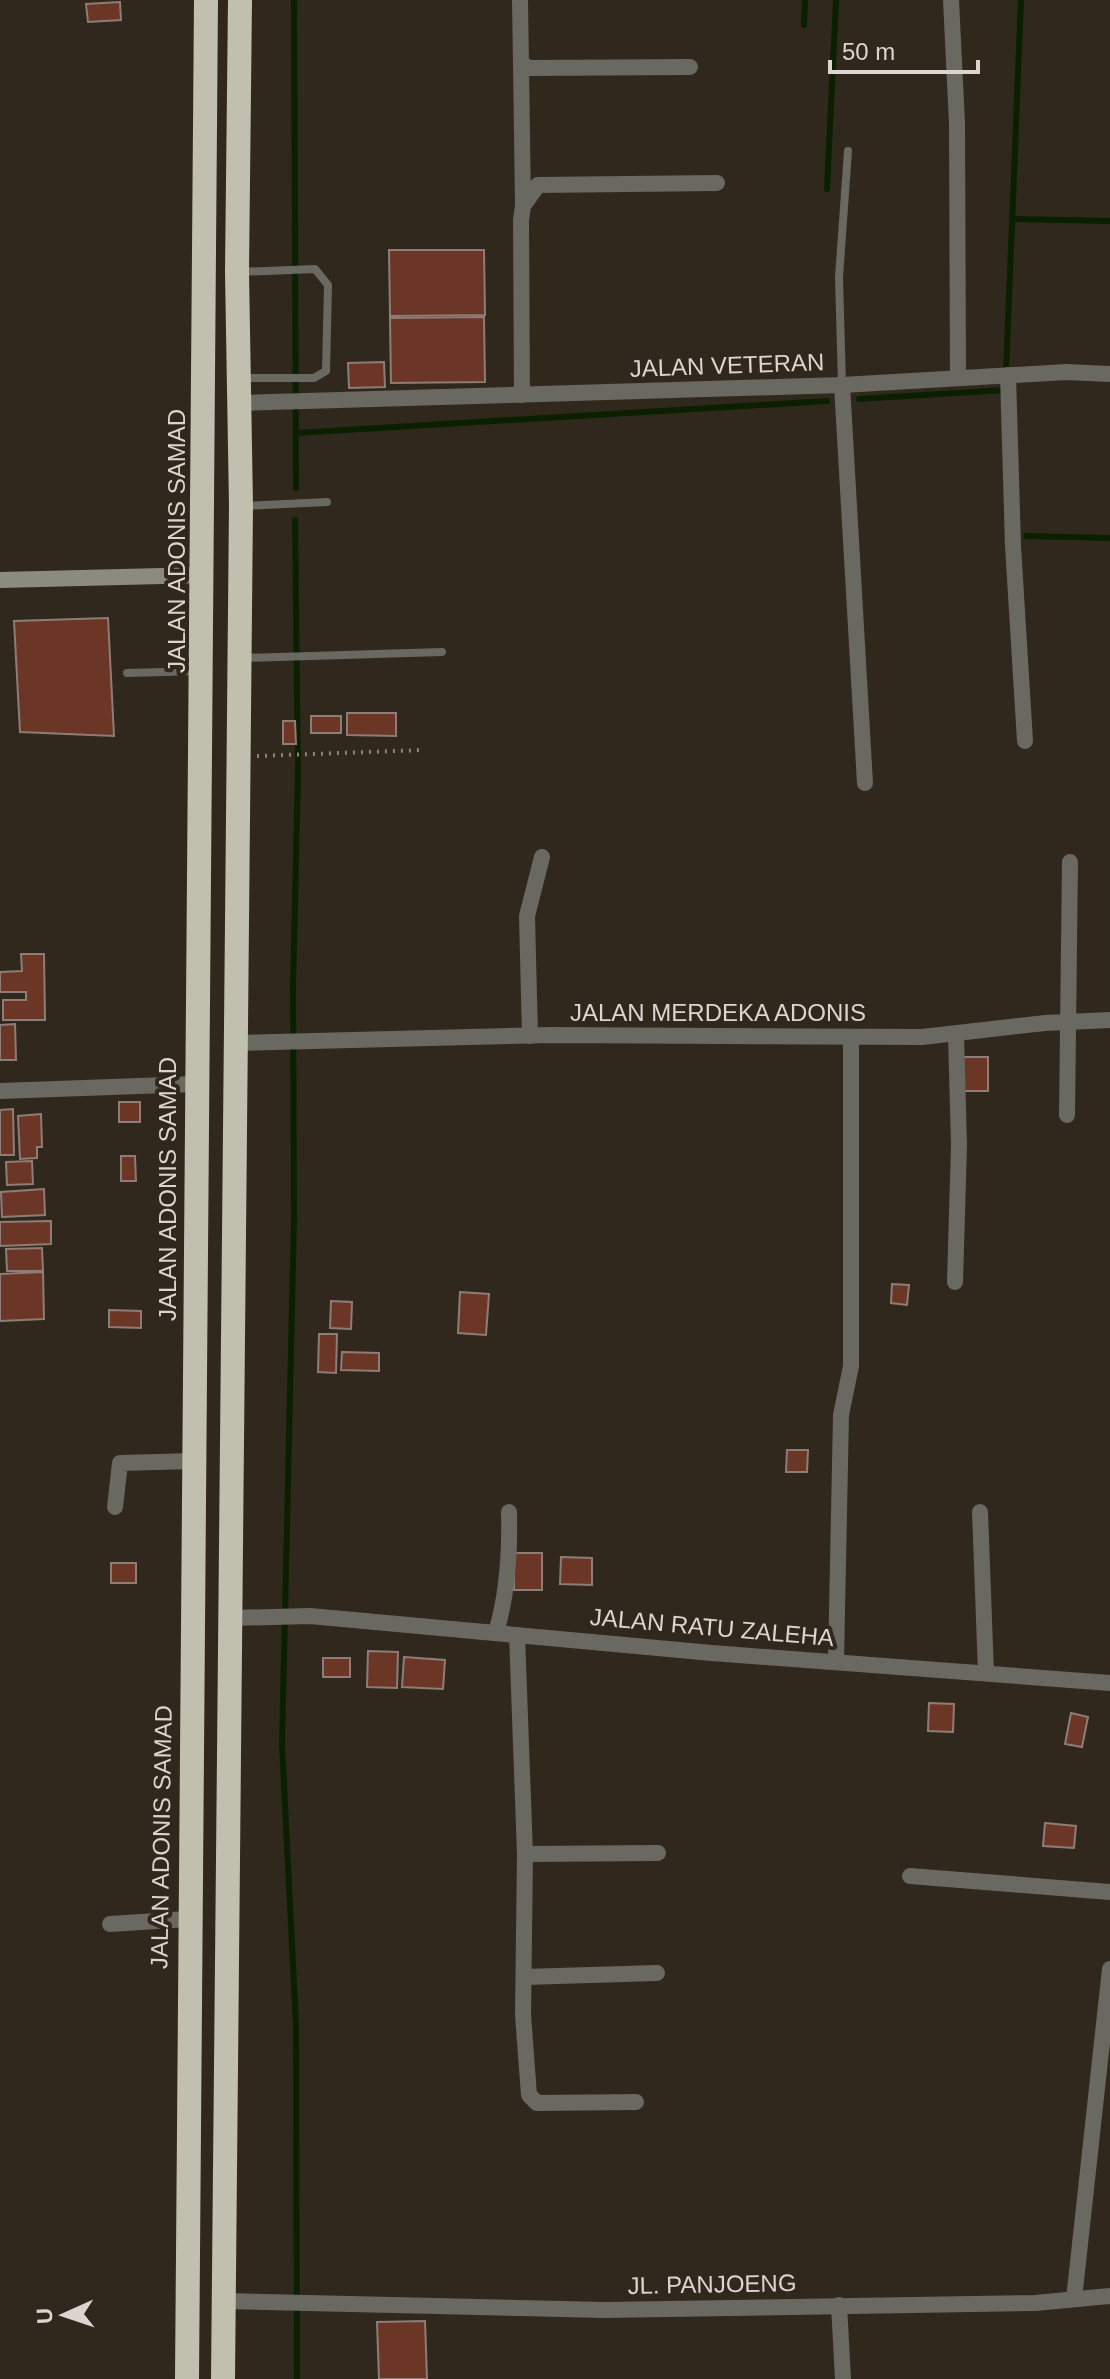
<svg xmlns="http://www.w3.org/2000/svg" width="1110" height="2379" font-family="Helvetica,sans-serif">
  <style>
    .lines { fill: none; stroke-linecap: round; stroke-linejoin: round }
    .stream { stroke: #0b2000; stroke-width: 6 }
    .building { fill: #6b3626; stroke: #8e7c77; stroke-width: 2 }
    .path { stroke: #8c847b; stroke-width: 4; stroke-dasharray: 2 6; stroke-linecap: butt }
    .lane { stroke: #696861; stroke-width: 8 }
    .street { stroke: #696861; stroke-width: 16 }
    .secondary { stroke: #8c8b80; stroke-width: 16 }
    .highway { stroke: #c1bfae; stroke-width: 24 }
    .labels { text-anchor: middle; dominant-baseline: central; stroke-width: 8; stroke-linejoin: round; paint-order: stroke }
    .street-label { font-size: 24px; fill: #dcd5cf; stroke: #31281d }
  </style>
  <rect width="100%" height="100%" fill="#31281d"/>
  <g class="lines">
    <g class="stream">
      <path d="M294,0L296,488"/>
      <path d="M804,25L805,0"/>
      <path d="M827,189L836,0"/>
      <path d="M1012,219L1110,221"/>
      <path d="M1006,372L1021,0"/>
      <path d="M859,399L1005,390V387"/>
      <path d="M296,433L827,401"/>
      <path d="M295,520L298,773L293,984L294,1218L282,1745L296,2025L297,2379"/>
      <path d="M1026,536L1110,538"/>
    </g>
  </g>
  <g class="building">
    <path d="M120,2L121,20L88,22L86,4Z"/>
    <path d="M389,250H484L485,315L390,316Z"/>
    <path d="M484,317L485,382L391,383L390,318Z"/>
    <path d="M384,362L385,387L349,388L348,363Z"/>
    <path d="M108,618L114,736L20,732L14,621Z"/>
    <path d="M347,713H396V736L347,735Z"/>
    <rect x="311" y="716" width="30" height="17"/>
    <path d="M283,721H295L296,744H283Z"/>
    <path d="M21,954H44L45,1020H3V1000H26V992H0V972L22,971Z"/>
    <path d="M15,1024L16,1060H0V1025Z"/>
    <rect x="961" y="1057" width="27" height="34"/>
    <rect x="119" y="1102" width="21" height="20"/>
    <path d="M13,1109L14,1155H0V1110Z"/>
    <path d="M41,1114L42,1147H37V1158L20,1159L18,1116Z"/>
    <path d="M121,1156H135L136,1181H121Z"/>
    <path d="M32,1161L33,1184L7,1185L6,1162Z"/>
    <path d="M44,1189L45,1215L2,1217L1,1192Z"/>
    <path d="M51,1221V1244L0,1246V1222Z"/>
    <path d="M42,1248L43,1271H7L6,1249Z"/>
    <path d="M43,1272L44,1319L0,1321V1274Z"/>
    <path d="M892,1284L909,1285L907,1305L891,1303Z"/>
    <path d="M460,1292L489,1294L486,1335L458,1333Z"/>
    <path d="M331,1301L352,1302L351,1329L330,1328Z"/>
    <path d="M109,1310L141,1311V1328L109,1327Z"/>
    <path d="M319,1334H337L336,1373L318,1372Z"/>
    <path d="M342,1352L379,1353V1371L341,1370Z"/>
    <path d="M787,1450H808L807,1472H786Z"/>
    <rect x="514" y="1553" width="28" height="37"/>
    <path d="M561,1557L592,1558V1585L560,1584Z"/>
    <rect x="111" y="1563" width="25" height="20"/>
    <path d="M368,1651L398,1652L397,1688L367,1687Z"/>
    <path d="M404,1657L445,1660L443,1689L402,1687Z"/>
    <rect x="323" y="1658" width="27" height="19"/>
    <path d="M929,1703L954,1704L953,1732L928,1731Z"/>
    <path d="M1071,1713L1088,1717L1082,1747L1065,1744Z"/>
    <path d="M1045,1823L1076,1826L1074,1848L1043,1846Z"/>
    <path d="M425,2321L427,2379H379L377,2322Z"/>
  </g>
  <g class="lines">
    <path class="path" d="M257,756L422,750"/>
    <g class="lane">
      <path d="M239,272L315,269L328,285L326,371L314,378H241"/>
      <path d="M842,385L839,277L848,151"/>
      <path d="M245,506L327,502"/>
      <path d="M243,658L442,652"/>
      <path d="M127,673L199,671"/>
    </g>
    <g class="street">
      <path d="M520,0L521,64L530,68L690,67"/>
      <path d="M951,0L957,123L958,378"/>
      <path d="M521,64L523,206"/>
      <path d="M1008,375L1013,546L1025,741"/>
      <path d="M842,385L865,783"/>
      <path d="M522,395L521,220L523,206L538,185L717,183"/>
      <path d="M240,403L842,385L1066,372L1110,374"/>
      <path d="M530,1036L527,916L542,857"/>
      <path d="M237,1043L551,1035L922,1037L1045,1023L1110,1020"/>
      <path d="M0,1091L195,1084"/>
      <path d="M1067,1115L1070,862"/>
      <path d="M955,1282L959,1145L956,1035"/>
      <path d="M115,1507L120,1463L194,1461"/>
      <path d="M980,1512L986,1673"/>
      <path d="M229,1618L310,1616L712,1653L1110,1683"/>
      <path d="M496,1632C508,1593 510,1553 509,1512"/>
      <path d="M517,1635L525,1854L523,2015L529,2095L537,2103L636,2102"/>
      <path d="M836,1661L841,1415L851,1366V1037"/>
      <path d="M525,1854L658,1853"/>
      <path d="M910,1876L1110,1892"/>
      <path d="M110,1924L188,1919"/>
      <path d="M525,1977L657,1973"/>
      <path d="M1074,2299L1110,1969"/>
      <path d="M222,2301L604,2310L1035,2303L1110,2296"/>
      <path d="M839,2305L843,2379"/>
    </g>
    <path class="secondary" d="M0,580L203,575"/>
    <g class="highway">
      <path d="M187,2379L206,0"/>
      <path d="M223,2379L241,506L237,272L240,0"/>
    </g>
  </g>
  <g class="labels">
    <g class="street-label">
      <text transform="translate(727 365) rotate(-2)">JALAN VETERAN</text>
      <text transform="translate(176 541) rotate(-90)">JALAN ADONIS SAMAD</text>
      <text x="718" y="1012">JALAN MERDEKA ADONIS</text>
      <text transform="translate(167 1189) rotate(-90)">JALAN ADONIS SAMAD</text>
      <text transform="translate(712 1627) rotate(5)">JALAN RATU ZALEHA</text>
      <text transform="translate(161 1837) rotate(-89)">JALAN ADONIS SAMAD</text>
      <text transform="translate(712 2284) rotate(-1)">JL. PANJOENG</text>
    </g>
  </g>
  <g transform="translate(64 2315) rotate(267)" stroke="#31281d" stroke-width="6" paint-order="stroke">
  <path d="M0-6L14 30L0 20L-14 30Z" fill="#dcd5cf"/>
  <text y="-12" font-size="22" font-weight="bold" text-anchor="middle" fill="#dcd5cf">U</text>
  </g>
  <path d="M830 60v12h148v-12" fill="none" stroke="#dcd5cf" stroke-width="4"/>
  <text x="842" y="60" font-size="24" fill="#dcd5cf" stroke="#31281d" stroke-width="6" paint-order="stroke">50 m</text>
</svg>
